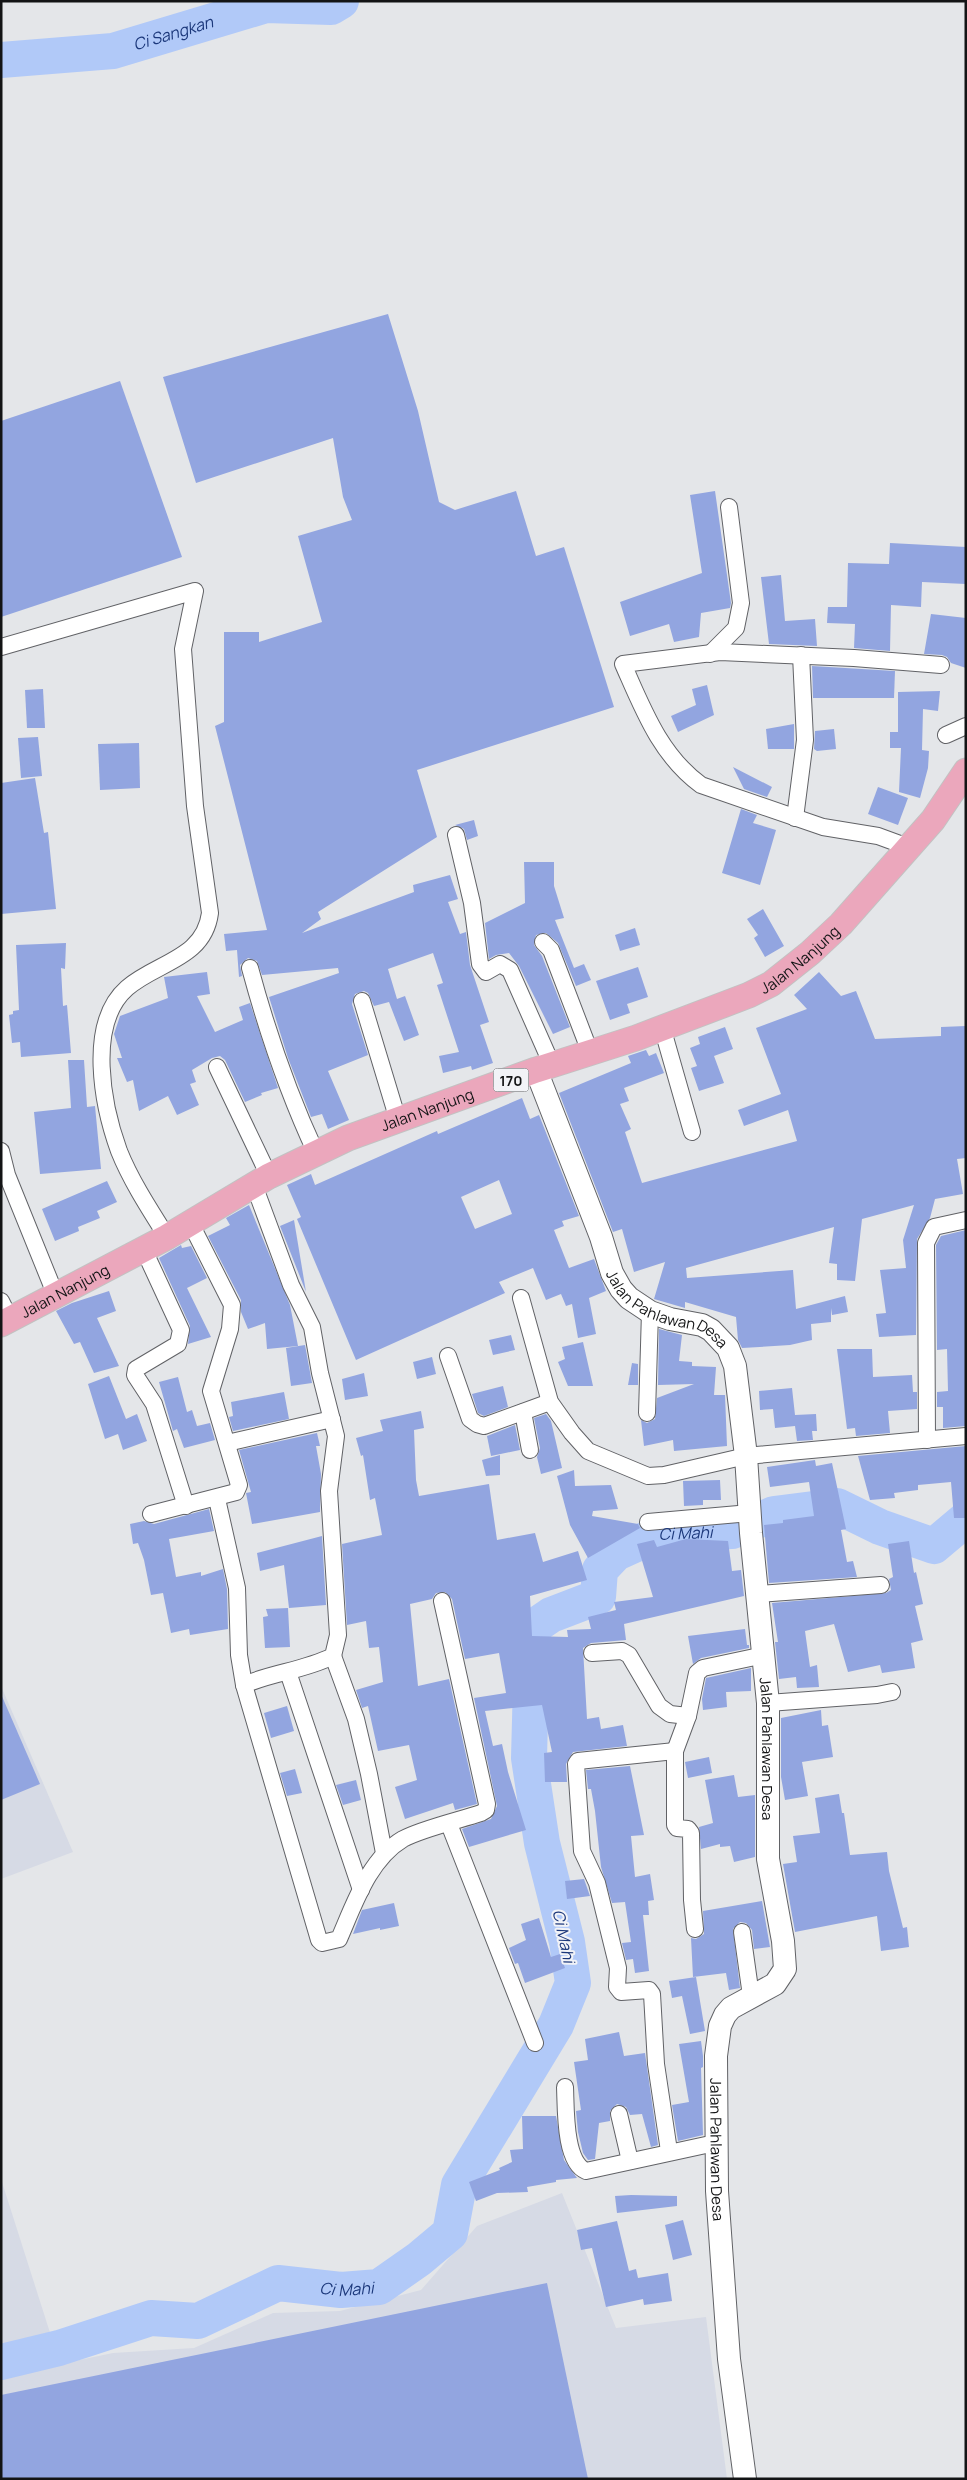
<svg xmlns="http://www.w3.org/2000/svg" width="967" height="2480" font-family="Manrope,sans-serif">
  <style>
    .built { fill: #d6dae5 }
    .lines { fill: none; stroke-linecap: round; stroke-linejoin: round }
    .river { stroke: #b1c9f8; stroke-width: 36 }
    .building { fill: #92a5e0; fill-rule: evenodd }
    .minor-casing { stroke: #616266; stroke-width: 18 }
    .secondary-casing { stroke: #616266; stroke-width: 24 }
    .primary-casing { stroke: #c2c2c2; stroke-width: 27 }
    .minor { stroke: #fff; stroke-width: 16 }
    .secondary { stroke: #fff; stroke-width: 22 }
    .primary { stroke: #eba7bc; stroke-width: 25 }
    .labels { text-anchor: middle; dominant-baseline: central; stroke-width: 4; stroke-linejoin: round; paint-order: stroke }
    .shield { fill: #f2f3f7; stroke: #565759; stroke-width: 1 }
    .shield-label { font-size: 14px; font-weight: bold; fill: #131415 }
    .street-label { font-size: 15px; fill: #131415; stroke: #f2f3f7 }
    .water-label { font-size: 16px; font-style: italic; fill: #1c387b; stroke: #f2f3f7 }
  </style>
  <rect width="100%" height="100%" fill="#e4e6e9"/>
  <g class="built">
    <path d="M1,1686L73,1852L1,1879Z"/>
    <path d="M1,2179L60,2364L113,2353L194,2348L273,2313L340,2311L421,2290L477,2226L562,2193L616,2328L706,2317L727,2479H1Z"/>
  </g>
  <g class="lines">
    <g class="river">
      <path id="s1" d="M1,60L113,51L266,5L331,7L341,1"/>
      <path id="s2" d="M1,2362L59,2348L151,2318L198,2321L278,2283L341,2290L379,2287L419,2259L450,2233L459,2185L556,2025L573,1983L567,1942L542,1843L529,1758L531,1682L527,1649L532,1628L551,1615L598,1597L600,1570L616,1553L658,1534L732,1531L774,1514L837,1506L880,1527L934,1546L966,1519"/>
    </g>
  </g>
  <g class="building">
    <path d="M388,314L418,411L439,502L455,510L516,491L536,556L564,547L614,707L417,770L437,837L318,912L321,919L302,933L414,892L413,885L450,875L458,899L448,902L460,934L466,932L470,965L489,1022L480,1025L493,1063L472,1070L471,1066L443,1073L439,1056L459,1052L437,985L443,983L433,953L388,969L397,999L405,996L419,1035L404,1041L389,1002L374,1006L368,993L364,991L355,994L352,1004L368,1055L328,1071L349,1120L328,1129L322,1114L311,1117L288,1058L269,997L339,973L338,968L262,975L257,961L248,958L240,965L242,976L239,977L237,950L226,951L224,934L267,930L215,726L224,722V632H259V642L322,622L298,536L352,520L343,497L333,438L196,483L163,377Z"/>
    <path d="M120,381L182,557L1,617V421Z"/>
    <path d="M715,491L731,603L730,608L701,613L699,637L674,642L669,624L630,636L620,602L702,573L690,495Z"/>
    <path d="M890,543L966,547V584L922,582L921,607L891,605L890,651L854,648L855,624L827,623L828,607H847L848,563L889,564Z"/>
    <path d="M781,575L785,621L815,619L817,646L769,644L761,577Z"/>
    <path d="M931,614L966,618V668L951,663L947,657L942,655L924,654Z"/>
    <path d="M812,666L895,671L894,698H813Z"/>
    <path d="M707,685L714,715L678,732L671,716L696,705L692,689Z"/>
    <path d="M43,689L45,728H27L25,690Z"/>
    <path d="M940,691L938,711L923,709L922,750L929,751L928,768L920,798L899,792L901,748H890V732H898V692Z"/>
    <path d="M794,724V749H768L766,729Z"/>
    <path d="M834,729L836,749L817,751L814,749L815,731Z"/>
    <path d="M38,737L42,776L21,778L18,738Z"/>
    <path d="M139,743L140,788L100,790L98,744Z"/>
    <path d="M733,767L772,787L767,797L744,789Z"/>
    <path d="M35,778L44,833L48,832L56,909L1,914V783Z"/>
    <path d="M878,787L908,798L898,825L868,814Z"/>
    <path d="M741,809L757,815L753,823L776,830L760,885L722,873Z"/>
    <path d="M474,820L478,836L467,840L464,829L455,825Z"/>
    <path d="M524,862H554V886L564,918L555,920L574,968L584,964L591,980L576,986L558,943L546,933L536,935L534,945L542,956L570,1027L553,1034L519,966L509,953L496,955L489,959L485,923L525,903Z"/>
    <path d="M763,909L784,946L765,957L754,938L758,935L747,919Z"/>
    <path d="M635,928L640,945L620,951L615,935Z"/>
    <path d="M66,943L65,969L61,968L63,1006L67,1005L71,1053L21,1057L20,1042L12,1043L9,1015L13,1014V1011L19,1010L16,945Z"/>
    <path d="M638,967L648,997L627,1004L630,1013L610,1020L596,981Z"/>
    <path d="M207,972L210,994L197,996L215,1032L243,1020L239,1007L250,1003L278,1088L261,1093L262,1095L245,1102L225,1060L220,1056L212,1058L192,1070L196,1082L190,1084L199,1105L177,1115L168,1096L139,1111L133,1080L127,1082L117,1058H122L114,1034L120,1016L168,998L164,977Z"/>
    <path d="M819,972L841,996L856,991L875,1039L941,1036V1027L966,1026V1158L957,1159L963,1194L935,1199L930,1218L917,1239L916,1335L879,1337L876,1314L886,1313L880,1270L906,1268L903,1240L914,1205L862,1219L855,1281L837,1280V1264L829,1263L834,1227L686,1268L687,1278L793,1270L796,1309L845,1296L848,1312L832,1315L831,1308V1322L811,1324L812,1340L790,1345L742,1348L738,1340L736,1317L685,1302V1308L654,1299L665,1262L634,1272L622,1229L613,1232L559,1093L631,1063L628,1056L646,1050L649,1056L656,1053L664,1073L624,1088L629,1101L620,1104L631,1129L625,1132L642,1183L797,1141L788,1110L744,1126L738,1110L781,1094L756,1028L807,1009L794,995Z"/>
    <path d="M725,1027L733,1049L714,1056L724,1083L699,1091L691,1068L697,1066L690,1048L700,1044L698,1037Z"/>
    <path d="M68,1060H84L87,1107L95,1106L101,1169L40,1174L34,1112L71,1108Z"/>
    <path d="M522,1098L530,1119L539,1115L579,1216L562,1221L564,1226L554,1230L569,1268L594,1259L606,1291L589,1298L596,1334L578,1338L572,1304L566,1306L561,1294L546,1300L533,1268L499,1282L505,1293L356,1360L297,1219L301,1217L287,1185L311,1174L315,1185L437,1131L438,1134ZM499,1180L512,1214L475,1229L461,1197Z"/>
    <path d="M107,1181L117,1202L97,1211L100,1218L78,1227L79,1231L55,1241L42,1209Z"/>
    <path d="M249,1205L290,1305L298,1346L267,1349L265,1323L248,1329L241,1312V1300L208,1236L230,1225L226,1218Z"/>
    <path d="M294,1220L306,1292L280,1226Z"/>
    <path d="M966,1230V1426L943,1428V1407H937V1392L948,1391L947,1349L937,1350L936,1245L941,1236Z"/>
    <path d="M181,1245L182,1248L191,1246L207,1278L187,1288L211,1337L188,1344L190,1326L159,1258Z"/>
    <path d="M109,1291L116,1311L97,1318L119,1366L94,1373L80,1342L74,1344L56,1311L72,1303Z"/>
    <path d="M659,1329L682,1335L679,1361L692,1362V1366L716,1367L714,1395H725L727,1446L674,1451L673,1440L644,1446L641,1420L647,1423L655,1419L657,1398L694,1384L658,1385Z"/>
    <path d="M511,1335L515,1350L493,1355L489,1340Z"/>
    <path d="M583,1342L593,1386H568L558,1362L565,1359L562,1347Z"/>
    <path d="M305,1345L312,1383L291,1386L286,1348Z"/>
    <path d="M837,1349H872L873,1377L912,1375L913,1392H917V1409L888,1411L890,1433L856,1436L855,1428L847,1429Z"/>
    <path d="M432,1357L436,1374L417,1379L413,1362Z"/>
    <path d="M632,1363L638,1364V1385H628Z"/>
    <path d="M364,1373L368,1396L345,1400L342,1379Z"/>
    <path d="M109,1376L126,1419L137,1414L147,1441L123,1450L118,1434L105,1439L88,1384Z"/>
    <path d="M178,1377L187,1412L192,1410L197,1426L210,1423L215,1440L184,1448L177,1429L173,1431L159,1382Z"/>
    <path d="M503,1386L508,1407L484,1416L478,1413L472,1394Z"/>
    <path d="M792,1388L795,1415L816,1414L817,1431H812L813,1440L797,1441L795,1426L775,1428L773,1409L760,1410L759,1391Z"/>
    <path d="M284,1392L289,1419L233,1431L229,1417L233,1416L231,1402Z"/>
    <path d="M421,1411L424,1428L414,1430L416,1480L419,1496L489,1484L497,1540L535,1533L543,1562L578,1551L587,1580L530,1596L532,1636L568,1637L567,1630L591,1629L588,1617L616,1610L614,1602L653,1597L637,1544L654,1540L657,1547L686,1539L728,1541L732,1571L741,1570L744,1596L624,1624L626,1640L591,1643L583,1648L587,1719L599,1717L601,1729L623,1725L627,1746L573,1752L566,1764L567,1782H545L544,1753L552,1752L542,1705L485,1711L493,1746L502,1744L508,1772L526,1830L469,1847L462,1829L491,1819L497,1806L474,1698L506,1693L499,1653L465,1659L452,1599L445,1592L436,1593L432,1599L410,1604L418,1686L449,1679L477,1804L455,1810L453,1803L405,1819L395,1787L417,1780L409,1745L378,1751L368,1706L362,1708L356,1690L383,1682L379,1647L369,1648L366,1621L347,1625L342,1544L382,1535L375,1498L370,1500L363,1455L361,1456L356,1438L383,1431L380,1420Z"/>
    <path d="M546,1414L551,1421L562,1468L541,1474L537,1457L540,1448L534,1418Z"/>
    <path d="M515,1425L520,1450L491,1456L487,1436Z"/>
    <path d="M317,1433L320,1446H316L321,1474L320,1512L252,1524L246,1493L251,1492L239,1450Z"/>
    <path d="M966,1446V1518H954L951,1482L918,1485V1490L894,1493L895,1498L870,1500L858,1456Z"/>
    <path d="M500,1455V1475L486,1476L482,1460Z"/>
    <path d="M815,1460L816,1466L832,1463L846,1529L841,1530L847,1562L853,1561L857,1577L769,1583L764,1525L783,1523V1520L814,1516L809,1482L770,1487L767,1467Z"/>
    <path d="M574,1470L575,1486L611,1485L618,1509L593,1511L592,1516L638,1524L640,1528L588,1558L570,1525L557,1476Z"/>
    <path d="M720,1480L721,1500H703V1505L684,1506L683,1481Z"/>
    <path d="M209,1509L214,1531L169,1539L176,1577L201,1572V1576L223,1569L227,1589L228,1629L190,1635L189,1629L171,1633L163,1593L151,1595L144,1560L138,1543L133,1544L130,1524L144,1521L154,1524Z"/>
    <path d="M322,1536L326,1605L289,1608L284,1565L260,1571L257,1553Z"/>
    <path d="M909,1541L914,1573L916,1572L923,1604L915,1606L923,1640L911,1643L915,1668L882,1673L880,1665L848,1672L834,1624L805,1631L810,1667L817,1665L819,1687L797,1688L796,1677L779,1679L775,1642H778L772,1603L886,1593L891,1590L889,1579L893,1577L888,1544Z"/>
    <path d="M288,1608L290,1647L265,1648L263,1617L268,1616L266,1609Z"/>
    <path d="M745,1629L747,1645H749V1648L701,1658L693,1664L688,1636Z"/>
    <path d="M751,1668V1691L726,1692L727,1707L703,1710L702,1699L706,1678Z"/>
    <path d="M1,1694L40,1784L1,1800Z"/>
    <path d="M287,1706L294,1731L271,1738L264,1713Z"/>
    <path d="M821,1710L822,1726L828,1725L833,1757L802,1762L808,1796L785,1800L781,1777V1718Z"/>
    <path d="M709,1757L712,1773L688,1778L685,1762Z"/>
    <path d="M630,1766L644,1835L631,1836L635,1877L650,1874L654,1900L648,1901L649,1915H643L649,1971L635,1973L633,1959L626,1960L622,1943L631,1942L625,1902L612,1903L601,1867L595,1811L591,1789H588L586,1770Z"/>
    <path d="M295,1769L302,1793L287,1796L280,1773Z"/>
    <path d="M734,1775L738,1797L755,1795V1857L734,1862L730,1846L720,1847V1844L701,1849L699,1827L713,1823L705,1780Z"/>
    <path d="M356,1780L361,1800L343,1805L336,1785Z"/>
    <path d="M839,1794L842,1813H844L850,1855L887,1852L889,1871L903,1928L907,1927L909,1947L881,1951L877,1916L795,1932L783,1864L797,1862L793,1836L820,1833L815,1798Z"/>
    <path d="M584,1879L590,1896L567,1899L565,1881Z"/>
    <path d="M762,1901L770,1947L754,1949L752,1930L746,1923L740,1922L733,1929L740,1988L729,1990L726,1973L693,1977L691,1938L696,1939L704,1934L703,1911Z"/>
    <path d="M394,1903L399,1926L380,1930V1928L353,1934L362,1910Z"/>
    <path d="M539,1918L551,1957L560,1954L565,1968L525,1983L518,1963L515,1964L509,1948L526,1940L521,1924Z"/>
    <path d="M696,1977L705,2031L690,2034L682,1996L672,1998L669,1981Z"/>
    <path d="M619,2032L624,2056L645,2053L658,2145L651,2147L642,2114L630,2115L626,2107L617,2104L610,2111V2121L599,2123L595,2159L588,2160L583,2153L578,2132L576,2111L581,2110L574,2062L588,2060L585,2039Z"/>
    <path d="M701,2041L703,2056V2067L701,2068L703,2135L678,2141L672,2105L689,2102L679,2044Z"/>
    <path d="M522,2116H556L564,2160L577,2178L556,2180V2182L527,2187L528,2192L497,2193L476,2201L469,2182L500,2170L499,2168L512,2162L510,2150L523,2149Z"/>
    <path d="M631,2195L677,2196V2206L617,2213L615,2196Z"/>
    <path d="M683,2220L692,2255L673,2260L665,2225Z"/>
    <path d="M617,2221L629,2271L636,2269L638,2278L668,2273L672,2301L644,2305L643,2299L606,2307L592,2248L581,2250L577,2230Z"/>
    <path d="M547,2283L588,2479H1V2395Z"/>
  </g>
  <g class="lines">
    <g class="minor-casing">
      <g id="minor">
        <path d="M1,647L195,591L183,649L195,806L210,913C204,959 157,962 127,988C86,1024 103,1107 119,1151C131,1181 150,1210 167,1237"/>
        <path d="M710,654L736,628L741,603L729,507"/>
        <path d="M946,735L966,726"/>
        <path d="M795,818L805,740L801,655"/>
        <path d="M456,835L472,903L480,964L486,972L500,964L510,970L552,1065"/>
        <path d="M908,847L878,836L823,827L701,785C660,755 643,709 623,664L720,652L854,658L941,665"/>
        <path d="M543,942L551,950L590,1052"/>
        <path d="M250,968C267,1031 288,1093 316,1153"/>
        <path d="M362,1001L398,1120"/>
        <path d="M662,1027L692,1132"/>
        <path d="M217,1067L269,1176"/>
        <path d="M1,1151L7,1175L56,1296"/>
        <path d="M144,1250L181,1330L178,1344L136,1369L135,1375L154,1404L186,1506"/>
        <path d="M521,1298L550,1402L572,1433L588,1451L648,1476L664,1475L746,1456L966,1436"/>
        <path d="M1,1301L10,1319"/>
        <path d="M448,1356L470,1419L477,1424L484,1426L550,1402"/>
        <path d="M523,1412L530,1450"/>
        <path d="M647,1413L650,1312"/>
        <path d="M927,1440L926,1243L934,1227L966,1220"/>
        <path d="M227,1443L332,1419"/>
        <path d="M217,1499L237,1588L239,1655L244,1685L319,1940L322,1943L339,1939C354,1905 369,1859 403,1839C421,1829 460,1820 481,1813L486,1810L487,1804L442,1601"/>
        <path d="M151,1514L236,1492L239,1485L211,1391L230,1329L232,1305L191,1224"/>
        <path d="M648,1522L750,1513"/>
        <path d="M758,1594L881,1585"/>
        <path d="M592,1653L622,1651L629,1655L659,1706L670,1714L688,1716"/>
        <path d="M333,1656L356,1719L369,1774L384,1853"/>
        <path d="M288,1672L361,1890"/>
        <path d="M244,1685C273,1672 303,1671 333,1656L338,1635L329,1491L336,1436L320,1373L312,1327L291,1285L254,1185"/>
        <path d="M768,1703L877,1695L892,1692"/>
        <path d="M449,1824L535,2043"/>
        <path d="M695,1929L692,1900L691,1833L688,1829L677,1828L675,1825V1751L688,1716L697,1673L703,1668L764,1655"/>
        <path d="M742,1932L751,1996"/>
        <path d="M565,2087C566,2107 564,2162 586,2171L715,2143"/>
        <path d="M619,2114L630,2161"/>
        <path d="M669,2151L656,2064L652,1994L649,1990L621,1992L617,1987L618,1968L597,1883L582,1851L576,1764L578,1761L675,1751"/>
      </g>
    </g>
    <g class="secondary-casing">
      <g id="secondary">
        <path id="s3" d="M536,1070L601,1237L612,1273L621,1289L629,1298L650,1312L670,1319L702,1325L711,1330L728,1348L735,1366L746,1456L751,1533L768,1703V1859L783,1941L785,1969L775,1984L731,2008L725,2015L720,2026L716,2056L717,2191L729,2359L745,2479"/>
      </g>
    </g>
    <g class="primary-casing">
      <g id="primary">
        <path id="s4" d="M1,1324L167,1237L269,1176L348,1138L536,1070L636,1038L749,995L771,984L810,953L841,924L933,820L966,771"/>
      </g>
    </g>
    <use href="#minor" class="minor"/>
    <use href="#secondary" class="secondary"/>
    <use href="#primary" class="primary"/>
  </g>
  <g class="labels">
    <rect class="shield" x="493.5" y="1068.5" width="35" height="23" rx="4"/>
    <g class="shield-label">
      <text x="511" y="1080">170</text>
    </g>
    <g class="street-label">
      <text stroke="none"><textPath href="#s4" startOffset="882">Jalan Nanjung</textPath></text>
      <text stroke="none"><textPath href="#s4" startOffset="478">Jalan Nanjung</textPath></text>
      <text stroke="none"><textPath href="#s4" startOffset="72">Jalan Nanjung</textPath></text>
      <text stroke="none"><textPath href="#s3" startOffset="286">Jalan Pahlawan Desa</textPath></text>
      <text stroke="none"><textPath href="#s3" startOffset="765">Jalan Pahlawan Desa</textPath></text>
      <text stroke="none"><textPath href="#s3" startOffset="1200">Jalan Pahlawan Desa</textPath></text>
    </g>
    <g class="water-label">
      <text stroke="none"><textPath href="#s1" startOffset="175">Ci Sangkan</textPath></text>
      <text stroke="none"><textPath href="#s2" startOffset="1322">Ci Mahi</textPath></text>
      <text transform="translate(564 1936) rotate(78)">Ci Mahi</text>
      <text stroke="none"><textPath href="#s2" startOffset="361">Ci Mahi</textPath></text>
    </g>
  </g>
  <rect width="967" height="2480" fill="none" stroke="#131415" stroke-width="5"/>
</svg>
